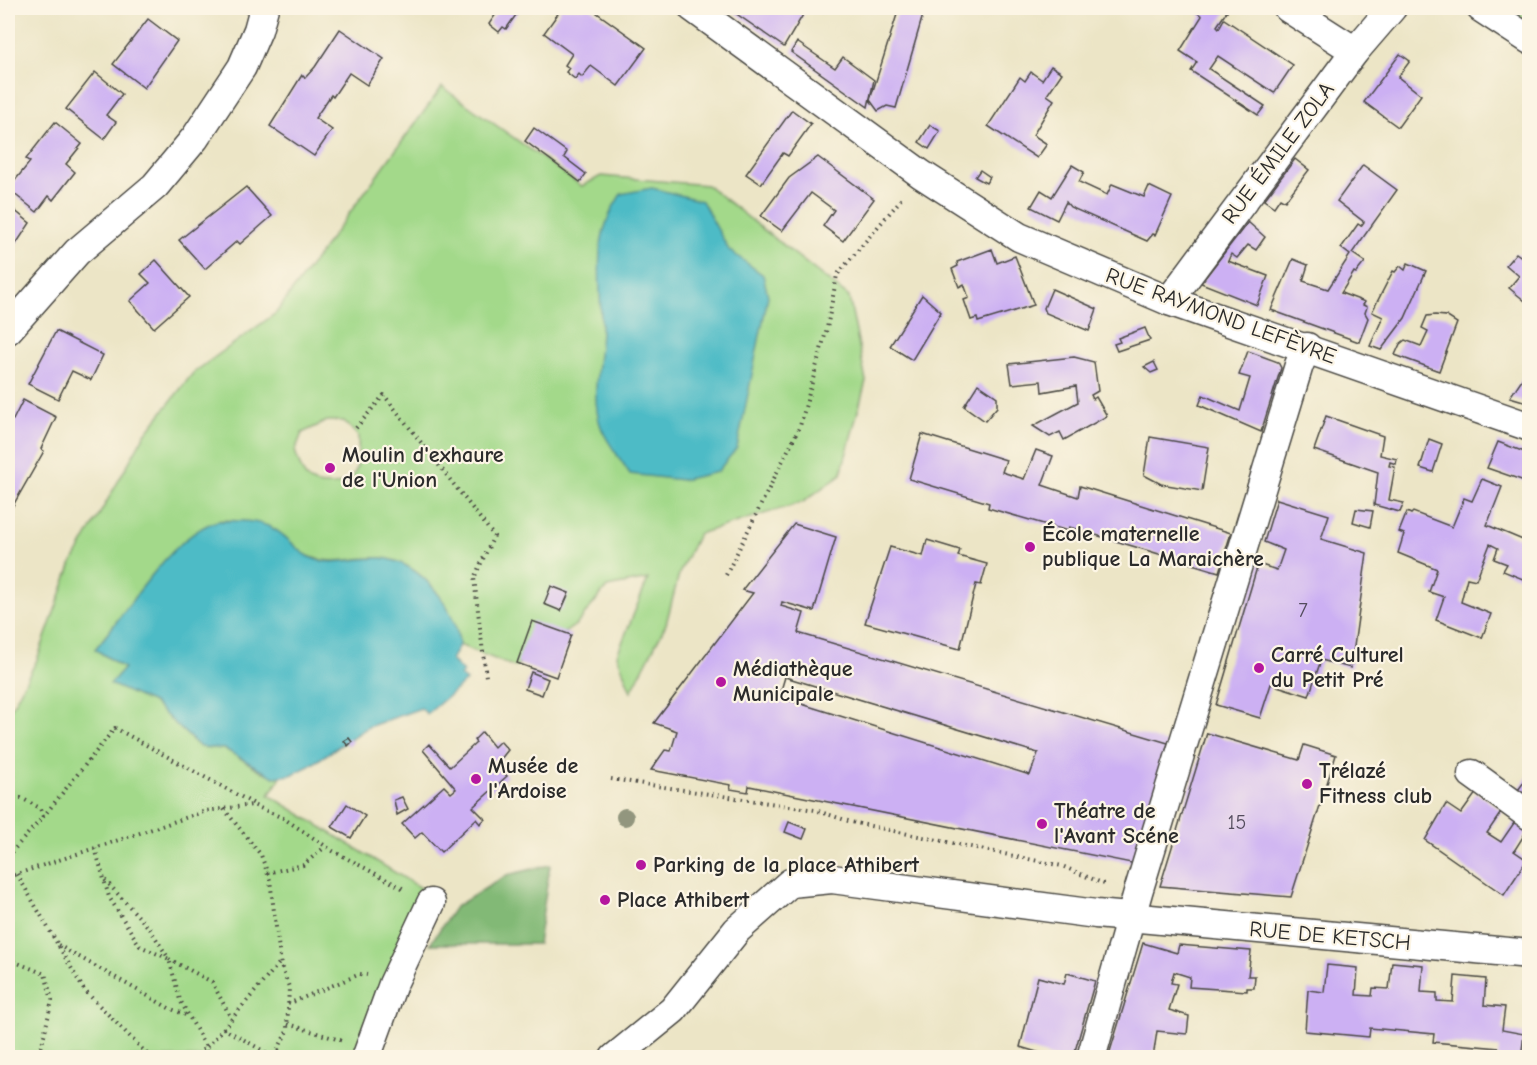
<svg xmlns="http://www.w3.org/2000/svg" width="1537" height="1065" font-family="'Comic Neue',sans-serif">
  <style>
    .green { fill: #a3d98a; stroke: #67825a; stroke-width: 1.5; fill-rule: evenodd }
    .forest { fill: #82b976; stroke: #567250; stroke-width: 1.5 }
    .water { fill: #4dbbc6; stroke: #3c7378; stroke-width: 1.5 }
    .building { fill: #ccb0f3; fill-rule: evenodd }
    .lines { fill: none; stroke-linecap: round; stroke-linejoin: round }
    .minor-casing { stroke: #484742; stroke-width: 31 }
    .path { stroke: #484742; stroke-width: 4; stroke-dasharray: 1.5 4.5; stroke-linecap: butt }
    .minor { stroke: #fff; stroke-width: 28 }
    .tree { fill: #92967e }
    .poi-dot { fill: #b5179e; stroke: #fcf5e5; stroke-width: 2 }
    .labels { text-anchor: middle; dominant-baseline: central; stroke-width: 4.5; stroke-linejoin: round; paint-order: stroke }
    .number-label { font-size: 20px; fill: #534c5d }
    .street-label { font-size: 22px; fill: #2b2b2b; stroke: #fcf5e5 }
    .poi-label { font-size: 22px; font-weight: bold; fill: #2b2b2b; stroke: #fcf5e5; text-anchor: start }
  </style>
  <rect width="100%" height="100%" fill="#fcf5e5"/>
  <filter id="ink" filterUnits="userSpaceOnUse"><feTurbulence type="fractalNoise" baseFrequency=".0167" numOctaves="2"/><feDisplacementMap in="SourceGraphic" scale="12" xChannelSelector="R" yChannelSelector="G"/><feConvolveMatrix kernelMatrix="1 2 1 2 8 2 1 2 1" color-interpolation-filters="sRGB"/></filter>
  <filter id="wash" filterUnits="userSpaceOnUse"><feTurbulence type="fractalNoise" baseFrequency=".008" numOctaves="4" result="noise"/><feDisplacementMap in="SourceGraphic" scale="24" xChannelSelector="R" yChannelSelector="G"/><feGaussianBlur stdDeviation="1.35" result="paint"/><feColorMatrix in="noise" values="0 0 0 0 0 0 0 0 0 0 0 0 0 0 0 0 0 1.4 0 .05"/><feComposite in="paint" operator="in"/></filter>
  <g filter="url(#wash)">
    <rect width="100%" height="100%" fill="#ece5c6"/>
    <g class="green">
      <path d="M1496,8H1529V30Z"/>
      <path d="M442,87L582,186L601,176L707,185L849,297L866,381L841,474L803,502L698,534L679,574L666,624L631,692L617,655L648,579L607,587L577,624L515,667L459,645C457,609 421,562 383,558C358,556 334,566 311,557C281,547 284,523 240,521C233,521 223,519 217,521C170,537 126,613 95,649L124,668L111,684L153,703L200,747L225,749L263,772L281,777L269,795L422,889L357,1057L8,1058V714L37,660L72,563L145,434L193,373L276,313ZM327,421H344L358,436C359,462 361,486 327,485C320,485 311,484 306,477C301,472 298,459 295,451L302,433Z"/>
    </g>
    <path class="forest" d="M550,865L538,944H430L455,907L507,875Z"/>
    <g class="water">
      <path d="M652,188L702,201L729,250L763,275L768,296L737,448L717,472L682,480L630,474C621,459 607,443 601,427C590,397 600,361 601,331C602,278 589,242 621,194Z"/>
      <path d="M218,521C235,521 256,519 272,528C289,536 298,554 317,560C337,565 360,557 381,558C420,561 457,608 459,645L451,660L463,672L460,676L466,681L427,714L421,708L368,727L309,766L291,775L274,777L225,749L200,747L153,703L110,684L124,668L95,649C126,614 171,534 218,521Z"/>
    </g>
    <g id="blocks">
      <g class="building">
        <path d="M500,8H521L506,29L503,27L499,32L489,24Z"/>
        <path d="M562,8H590L646,48L618,86L591,66L582,77L579,74L575,79L566,72L569,68L565,65L572,54L544,33Z"/>
        <path d="M728,8H771L775,10L777,8H807L784,47Z"/>
        <path d="M899,8H925L896,108L887,106L878,111L870,100Z"/>
        <path d="M1190,8H1229L1217,26L1219,28L1224,19L1293,65L1274,93L1218,56L1209,69L1265,106L1258,115L1191,71L1197,62L1180,51L1202,16Z"/>
        <path d="M148,19L177,41L144,88L113,64Z"/>
        <path d="M340,29L384,59L367,85L349,73L333,97L331,95L315,118L332,130L314,156L270,126L302,75L305,78L315,67Z"/>
        <path d="M797,42L835,68L843,57L874,80L868,107L791,52Z"/>
        <path d="M1400,54L1410,61L1398,77L1421,95L1398,127L1364,102Z"/>
        <path d="M1051,66L1062,73L1047,95L1054,100L1033,135L1047,144L1037,158L988,126L1020,77L1025,81L1031,72L1042,80Z"/>
        <path d="M95,72L122,94L106,115L116,122L104,139L66,109Z"/>
        <path d="M792,110L811,124L788,156L783,153L761,184L746,174Z"/>
        <path d="M55,122L82,144L66,164L75,172L53,200L49,196L37,212L8,189L30,162L26,159Z"/>
        <path d="M930,125L940,131L929,149L919,142Z"/>
        <path d="M534,128L567,152L564,157L586,174L580,182L525,141Z"/>
        <path d="M818,157L874,199L843,241L823,226L834,210L811,193L782,231L761,216L789,178Z"/>
        <path d="M1295,159L1309,170L1285,201L1280,198L1274,207L1264,200Z"/>
        <path d="M1072,165L1084,172L1079,182L1107,195L1112,184L1144,197L1149,186L1172,197L1155,235L1153,234L1147,241L1070,207L1066,202L1057,220L1031,207L1041,190L1052,197Z"/>
        <path d="M1363,165L1397,190L1352,253L1365,262L1356,273L1354,272L1341,293L1365,302L1363,305L1367,307L1365,313L1368,318L1359,342L1271,310L1293,259L1308,265L1303,281L1328,289L1350,255L1341,248L1358,224L1361,226L1364,222L1337,201Z"/>
        <path d="M980,170L990,177L986,183L975,177Z"/>
        <path d="M246,187L272,216L240,244L237,241L205,269L179,240Z"/>
        <path d="M8,205L30,223L8,256Z"/>
        <path d="M1248,222L1265,237L1256,250L1248,245L1237,258L1231,254L1228,261L1268,276L1257,305L1201,283Z"/>
        <path d="M992,249L997,263L1015,256L1034,305L978,322L977,318L971,320L964,300L969,298L964,284L959,287L952,269L958,266L957,262Z"/>
        <path d="M1516,253L1530,263V305L1509,288L1519,276L1506,265Z"/>
        <path d="M156,260L189,297L154,328L130,301L150,283L141,274Z"/>
        <path d="M1408,263L1426,271L1405,318L1381,350L1370,346L1383,317L1372,312L1393,271L1395,272L1400,266L1405,270Z"/>
        <path d="M1052,289L1097,309L1089,331L1046,313L1044,308Z"/>
        <path d="M922,295L941,312L912,360L890,346Z"/>
        <path d="M1435,315L1446,316L1457,323L1439,371L1395,355L1400,344L1405,340L1421,346L1428,331L1422,328L1427,316Z"/>
        <path d="M1145,328L1150,340L1117,351L1114,344L1120,342L1118,338Z"/>
        <path d="M56,331L103,355L91,380L72,371L58,399L28,384Z"/>
        <path d="M1248,351L1278,362L1281,368L1261,432L1199,405L1203,395L1240,411L1250,378L1239,375Z"/>
        <path d="M1074,357L1094,362L1098,391L1091,395L1093,399L1096,397L1107,416L1064,440L1060,432L1050,437L1033,426L1078,402L1076,386L1042,392L1041,381L1012,384L1009,364Z"/>
        <path d="M1154,362L1158,370L1151,373L1144,367Z"/>
        <path d="M1530,372V403L1510,397L1522,379Z"/>
        <path d="M978,384L997,397V407L985,421L964,406Z"/>
        <path d="M23,400L56,417L41,449L44,451L11,509L8,508V422L9,419L13,420Z"/>
        <path d="M1326,416L1383,436L1380,455L1397,459L1396,464L1390,462L1389,466L1395,467L1389,500L1404,503L1400,512L1374,505L1378,472L1314,450Z"/>
        <path d="M922,434L1006,460L1002,472L1024,479L1036,450L1053,456L1042,485L1078,497L1080,486L1231,533L1219,572L1069,527L1068,531L988,508L989,503L909,479Z"/>
        <path d="M1150,437L1209,447L1202,491L1161,484L1144,475Z"/>
        <path d="M1429,439L1442,444L1433,472L1420,468Z"/>
        <path d="M1498,442L1530,454V483L1487,468Z"/>
        <path d="M1482,479L1502,487L1487,525L1530,543V582L1503,571L1507,564L1494,559L1498,548L1490,544L1476,580L1467,578L1461,602L1491,614L1482,638L1436,620L1444,597L1429,592L1437,569L1398,553L1404,534L1399,532L1407,512L1411,514L1413,512L1452,527L1464,498L1472,501Z"/>
        <path d="M1277,499L1329,515L1321,539L1367,553L1351,668L1321,660L1309,696L1271,684L1260,718L1216,705L1258,564L1277,570L1284,550L1264,542Z"/>
        <path d="M1356,509L1373,511L1370,527L1353,522Z"/>
        <path d="M794,524L836,537L814,611L782,602L781,606L804,613L798,633L1168,743L1136,864L749,786L748,792L730,789L731,785L651,770L665,750L671,751L677,731L654,723L753,593L742,590ZM785,677L1038,753L1030,775L779,697Z"/>
        <path d="M927,540L960,550L958,556L987,564L981,585L976,584L960,649L865,623L890,547L923,556Z"/>
        <path d="M551,586L569,593L561,611L544,604Z"/>
        <path d="M532,621L571,635L556,677L517,663Z"/>
        <path d="M531,672L548,679L542,695L525,689Z"/>
        <path d="M482,732L494,747L500,741L508,750L496,765L507,776L473,807L485,819L480,824L476,819L441,852L422,832L415,838L402,824L444,786L451,793L456,789L423,750L429,744L450,767L476,743L474,740Z"/>
        <path d="M1207,733L1299,760L1304,745L1336,755L1291,897L1160,886Z"/>
        <path d="M349,738L352,742L348,746L344,741Z"/>
        <path d="M1530,774V798L1518,790Z"/>
        <path d="M1476,793L1502,811L1487,833L1501,842L1516,820L1528,829L1514,851L1527,860L1504,895L1425,840L1446,804L1461,814Z"/>
        <path d="M402,797L408,809L397,815L394,800Z"/>
        <path d="M347,804L365,816L351,838L332,827Z"/>
        <path d="M789,822L807,829L803,839L785,832Z"/>
        <path d="M1143,943L1177,953L1179,945L1251,951L1248,976H1255L1254,988H1247V991L1189,987L1190,977L1174,972L1171,983L1177,984L1169,1010L1189,1016L1187,1034L1157,1031L1153,1058H1108Z"/>
        <path d="M1392,962L1423,965L1421,992L1437,993V1001L1453,1002L1455,976L1486,979L1484,1005L1505,1007L1502,1030L1524,1034L1521,1058H1498L1499,1048L1433,1042L1434,1034L1370,1028L1369,1037L1305,1031L1308,990L1324,992L1327,965L1358,968L1356,995L1372,996L1373,988L1389,989Z"/>
        <path d="M1067,973L1095,981L1073,1058H1057L1020,1047L1038,977L1064,984Z"/>
      </g>
    </g>
  </g>
  <g filter="url(#ink)">
    <use href="#blocks" fill-opacity="0" stroke="#484742" stroke-width="1.5"/>
    <g class="lines">
      <g class="minor-casing">
        <g id="minor">
          <path d="M693,8L921,174L1019,237L1169,301L1530,427"/>
          <path d="M1288,8L1355,51"/>
          <path d="M1481,8L1530,40"/>
          <path d="M1169,301L1355,51L1392,8"/>
          <path d="M8,330L77,252L155,186L195,138L242,67L258,30L264,8"/>
          <path d="M1472,774L1530,816"/>
          <path d="M366,1058L393,984L431,903"/>
          <path d="M614,1058L673,1010L737,930L790,883L832,879L1096,914L1530,954"/>
          <path d="M1091,1058L1138,892L1299,365L1307,347"/>
        </g>
      </g>
      <g class="path">
        <path d="M356,428L384,395L494,536L474,578L486,677"/>
        <path d="M726,575L800,426L827,328L837,275L904,196"/>
        <path d="M611,779L815,810L851,822L1062,866L1104,884"/>
        <path d="M8,798H21L40,808L43,817L8,856"/>
        <path d="M224,809L261,855L270,880L281,966L289,987L287,1031L274,1058"/>
        <path d="M43,817L115,728L254,804"/>
        <path d="M95,848L109,897L140,946L169,959L180,1000L206,1047L208,1058"/>
        <path d="M267,873L303,865L325,847"/>
        <path d="M17,874L84,990L151,1058"/>
        <path d="M8,877L206,811L253,805L283,818L333,851L406,890"/>
        <path d="M105,880L150,929L169,959L212,982L231,1018"/>
        <path d="M58,945L169,1008L188,1016"/>
        <path d="M8,959L45,974L52,1000L39,1058"/>
        <path d="M288,1004L360,974L367,975"/>
        <path d="M288,1024L343,1041"/>
        <path d="M223,1028L274,1057"/>
        <path d="M278,1050L294,1058"/>
        <path d="M193,1058L211,1043L281,961"/>
      </g>
      <use href="#minor" class="minor"/>
    </g>
    <circle class="tree" cx="625" cy="817" r="9"/>
  </g>
  <g class="poi-dot">
    <circle cx="330" cy="468" r="6"/>
    <circle cx="1030" cy="547" r="6"/>
    <circle cx="1259" cy="668" r="6"/>
    <circle cx="721" cy="682" r="6"/>
    <circle cx="476" cy="779" r="6"/>
    <circle cx="1307" cy="784" r="6"/>
    <circle cx="1042" cy="824" r="6"/>
    <circle cx="641" cy="865" r="6"/>
    <circle cx="605" cy="900" r="6"/>
  </g>
  <g class="labels">
    <g class="number-label">
      <text x="1303" y="610">7</text>
      <text x="1237" y="822">15</text>
    </g>
    <g class="street-label">
      <text transform="translate(1278 153) rotate(-53)">RUE ÉMILE ZOLA</text>
      <text transform="translate(1221 316) rotate(20)">RUE RAYMOND LEFÈVRE</text>
      <text transform="translate(1330 936) rotate(5)">RUE DE KETSCH</text>
    </g>
    <g class="poi-label">
      <text x="342" y="455">Moulin d'exhaure<tspan x="342" dy="25">de l'Union</tspan></text>
      <text x="1042" y="534">École maternelle<tspan x="1042" dy="25">publique La Maraichère</tspan></text>
      <text x="1271" y="655">Carré Culturel<tspan x="1271" dy="25">du Petit Pré</tspan></text>
      <text x="733" y="669">Médiathèque<tspan x="733" dy="25">Municipale</tspan></text>
      <text x="488" y="766">Musée de<tspan x="488" dy="25">l'Ardoise</tspan></text>
      <text x="1319" y="771">Trélazé<tspan x="1319" dy="25">Fitness club</tspan></text>
      <text x="1054" y="811">Théatre de<tspan x="1054" dy="25">l'Avant Scéne</tspan></text>
      <text x="653" y="865">Parking de la place Athibert</text>
      <text x="617" y="900">Place Athibert</text>
    </g>
  </g>
  <rect width="1537" height="1065" fill="none" stroke="#fcf5e5" stroke-width="30"/>
</svg>
